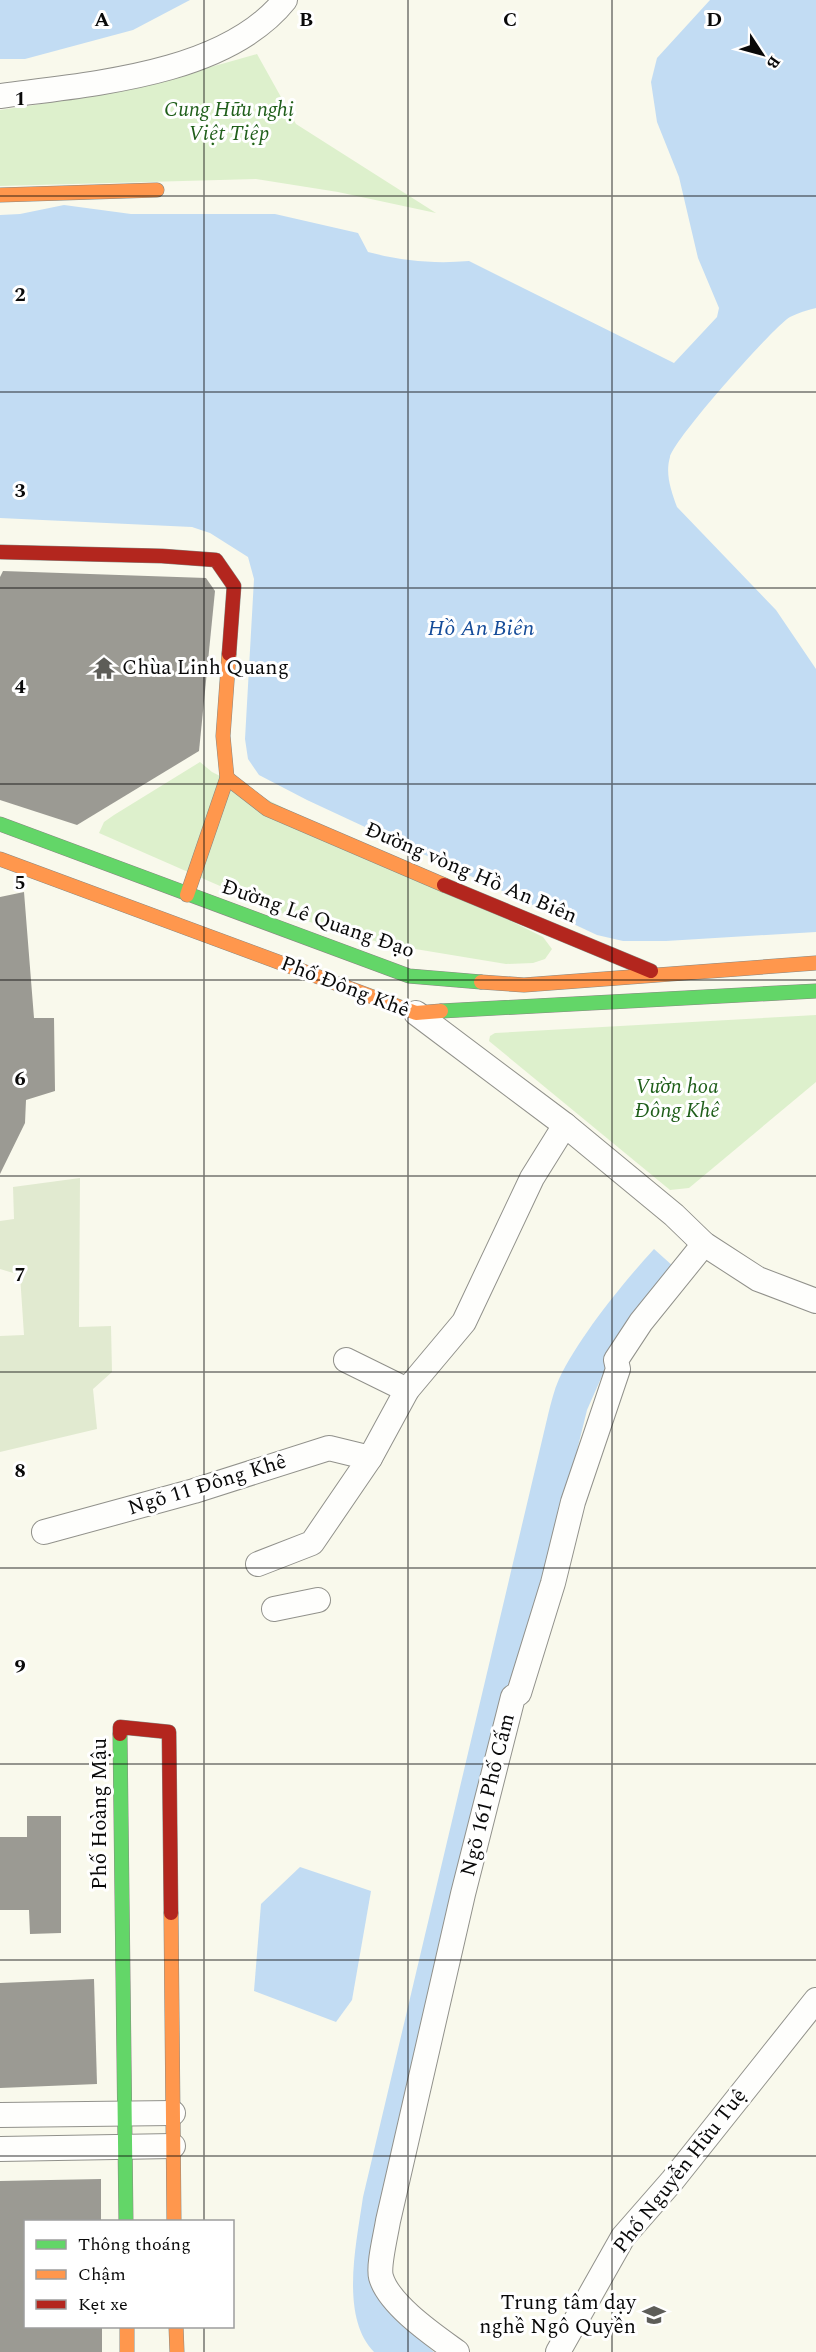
<svg xmlns="http://www.w3.org/2000/svg" width="816" height="2352" font-family="Spectral,serif">
  <style>
    .green { fill: #ddf0cc }
    .cemetery { fill: #e1ead0 }
    .water { fill: #c2dcf3 }
    .building { fill: #9b9a93 }
    .lines { fill: none; stroke-linecap: round; stroke-linejoin: round }
    .street-casing { stroke: #91918b; stroke-width: 26 }
    .fast-casing { stroke: #888882; stroke-width: 15 }
    .slow-casing { stroke: #888882; stroke-width: 15 }
    .jam-casing { stroke: #888882; stroke-width: 15 }
    .street { stroke: #fefefc; stroke-width: 24 }
    .fast { stroke: #63d668; stroke-width: 14 }
    .slow { stroke: #ff974d; stroke-width: 14 }
    .jam { stroke: #b3261e; stroke-width: 14 }
    .grid { fill: none; stroke: #090909; stroke-width: 1.5; stroke-opacity: 0.55 }
    .labels { text-anchor: middle; dominant-baseline: central; stroke-width: 6; stroke-linejoin: round; paint-order: stroke }
    .park-label { font-size: 21px; font-style: italic; fill: #205f1b; stroke: #fff }
    .poi-label { font-size: 21px; fill: #090909; stroke: #fff; text-anchor: start }
    .street-label { font-size: 21px; fill: #090909; stroke: #fff }
    .water-label { font-size: 22px; font-style: italic; fill: #154c99; stroke: #fff }
    .grid-label { font-size: 20px; text-anchor: middle; font-weight: bold; fill: #090909; stroke: #fff; stroke-width: 6; stroke-linejoin: round; paint-order: stroke }
  </style>
  <rect width="100%" height="100%" fill="#f9f9ec"/>
  <g class="green">
    <path d="M257,54L296,124L436,213L338,192L256,179L0,186V110C88,98 172,79 257,54Z"/>
    <path d="M200,762L212,772L543,937L552,949L545,959L533,963L506,964L385,944L286,915L99,833L104,822L114,815Z"/>
    <path d="M816,1015V1082L689,1188L670,1190L489,1041L490,1036L495,1033Z"/>
  </g>
  <path class="cemetery" d="M80,1178L79,1327L111,1326L112,1372L93,1389L97,1429L0,1452V1336L24,1335L20,1275L0,1269V1221L14,1219L13,1187Z"/>
  <g class="water">
    <path d="M0,0H190L133,30L25,59H0Z"/>
    <path d="M710,0H816V308C807,310 798,313 790,317C773,327 674,439 670,457C665,474 671,490 677,507L776,610L816,669V932L666,941H623L597,935L307,800L259,775L248,759L245,739L254,579L248,557L210,533L192,527L0,518V215L20,214L64,205L131,214H275L358,233L368,252C402,261 434,264 469,261L674,363L717,317L719,308L698,258L679,177L657,122L651,82L657,58Z"/>
    <path d="M654,1249L674,1267L606,1367L587,1410L497,1775L385,2287L405,2326L434,2352H374C339,2316 357,2241 363,2197L548,1415C551,1403 554,1390 559,1379C579,1337 622,1284 654,1249Z"/>
    <path d="M300,1867L371,1891L352,2000L336,2022L254,1991L261,1904Z"/>
  </g>
  <g class="building">
    <path d="M3,571L206,578L215,591L199,751L77,825L0,800V577Z"/>
    <path d="M24,892L34,1018H54L55,1091L26,1100L25,1123L0,1174V897Z"/>
    <path d="M27,1816H61V1933L30,1934L29,1910H0V1837H27Z"/>
    <path d="M94,1979L97,2084L0,2088V1983Z"/>
    <path d="M101,2179V2222H26V2326H102V2352H0V2181Z"/>
  </g>
  <g class="lines">
    <g class="street-casing">
      <g id="street">
        <path d="M0,96C90,84 225,75 285,0"/>
        <path d="M416,1013L565,1125L674,1215L704,1244L758,1279L816,1301"/>
        <path d="M346,1360L407,1390"/>
        <path d="M44,1532L194,1491L329,1448L370,1458"/>
        <path d="M258,1564L312,1543L370,1458L407,1390L464,1322L532,1178L565,1125"/>
        <path d="M274,1609L318,1600"/>
        <path d="M0,2115L173,2113"/>
        <path d="M0,2149L173,2146"/>
        <path d="M457,2352C435,2336 389,2305 381,2277C378,2266 386,2234 388,2221L463,1894L513,1697L519,1693L553,1583L573,1502L618,1369L616,1360L641,1322L704,1244"/>
        <path d="M558,2352L623,2237L672,2181L816,2000"/>
      </g>
    </g>
    <g class="fast-casing">
      <g id="fast">
        <path d="M0,824L409,976L481,982"/>
        <path d="M441,1011L816,991"/>
        <path d="M120,1734L126,2222"/>
      </g>
    </g>
    <g class="slow-casing">
      <g id="slow">
        <path d="M0,195L157,190"/>
        <path d="M227,778L267,809L444,885"/>
        <path d="M0,859L416,1013L441,1011"/>
        <path d="M187,895L227,778L223,736L229,654"/>
        <path d="M481,982L524,985L816,963"/>
        <path d="M171,1913L174,2222"/>
        <path d="M127,2326V2352"/>
        <path d="M176,2326L177,2352"/>
      </g>
    </g>
    <g class="jam-casing">
      <g id="jam">
        <path d="M0,552L162,556L216,560L234,586L229,654"/>
        <path d="M444,885L651,971"/>
        <path d="M120,1734V1727L169,1732L171,1913"/>
      </g>
    </g>
    <use href="#street" class="street"/>
    <use href="#fast" class="fast"/>
    <use href="#slow" class="slow"/>
    <use href="#jam" class="jam"/>
  </g>
  <path class="grid" d="M204,0V2222M408,0V2352M612,0V2352M0,196H816M0,392H816M0,588H816M0,784H816M0,980H816M0,1176H816M0,1372H816M0,1568H816M0,1764H816M0,1960H816M0,2156H816M204,2326V2352"/>
  <defs>
    <g id="temple-bare" transform="scale(1.8)"><path d="M0-6L5-2H3V0L6.5 2.5H4V6H1.5V3h-3V6H-4V2.5H-6.5L-3 0V-2H-5Z" fill="#5d5d58" stroke="#fff" stroke-width="2.5" paint-order="stroke"/></g>
    <g id="school-bare" transform="scale(1.8)"><path d="M0-5L7-2L0 1L-7-2ZM-4 1L0 2.5L4 1V4Q0 6-4 4Z" fill="#5d5d58" stroke="#fff" stroke-width="2.5" paint-order="stroke"/></g>
  </defs>
  <g fill-rule="evenodd">
    <use href="#temple-bare" x="104" y="668"/>
    <use href="#school-bare" x="654" y="2315"/>
  </g>
  <g class="labels">
    <g class="park-label">
      <text x="229" y="110">Cung Hữu nghị<tspan x="229" dy="24">Việt Tiệp</tspan></text>
      <text x="677" y="1087">Vườn hoa<tspan x="677" dy="24">Đông Khê</tspan></text>
    </g>
    <g class="poi-label">
      <text x="122" y="668">Chùa Linh Quang</text>
      <text x="636" y="2303" text-anchor="end">Trung tâm dạy<tspan x="636" dy="24">nghề Ngô Quyền</tspan></text>
    </g>
    <g class="street-label">
      <text transform="translate(471 873) rotate(23)">Đường vòng Hồ An Biên</text>
      <text transform="translate(318 919) rotate(19)">Đường Lê Quang Đạo</text>
      <text transform="translate(345 987) rotate(21)">Phố Đông Khê</text>
      <text transform="translate(207 1485) rotate(-17)">Ngõ 11 Đông Khê</text>
      <text transform="translate(488 1795) rotate(-76)">Ngõ 161 Phố Cấm</text>
      <text transform="translate(100 1814) rotate(-90)">Phố Hoàng Mậu</text>
      <text transform="translate(680 2171) rotate(-52)">Phố Nguyễn Hữu Tuệ</text>
    </g>
    <g class="water-label">
      <text x="481" y="628">Hồ An Biên</text>
    </g>
  </g>
  <g class="grid-label">
    <text x="102" y="26">A</text>
    <text x="306" y="26">B</text>
    <text x="510" y="26">C</text>
    <text x="714" y="26">D</text>
    <text x="20" y="105">1</text>
    <text x="20" y="301">2</text>
    <text x="20" y="497">3</text>
    <text x="20" y="693">4</text>
    <text x="20" y="889">5</text>
    <text x="20" y="1085">6</text>
    <text x="20" y="1281">7</text>
    <text x="20" y="1477">8</text>
    <text x="20" y="1673">9</text>
  </g>
  <rect x="24" y="2220" width="210" height="108" fill="#ffffff" stroke="#9d9d9d" stroke-width="1.5"/>
  <rect x="36" y="2240" width="30" height="9" fill="#63d668" stroke="#9d9d9d" stroke-width="1.5"/>
  <text x="78" y="2250" font-size="18" fill="#090909">Thông thoáng</text>
  <rect x="36" y="2270" width="30" height="9" fill="#ff974d" stroke="#9d9d9d" stroke-width="1.5"/>
  <text x="78" y="2280" font-size="18" fill="#090909">Chậm</text>
  <rect x="36" y="2300" width="30" height="9" fill="#b3261e" stroke="#9d9d9d" stroke-width="1.5"/>
  <text x="78" y="2310" font-size="18" fill="#090909">Kẹt xe</text>
  <g transform="translate(762 54) rotate(126)" stroke="#ffffff" stroke-width="4.5" paint-order="stroke">
  <path d="M0-4.5L10 22L0 15L-10 22Z" fill="#090909"/>
  <text y="-9" font-size="16" font-weight="bold" text-anchor="middle" fill="#090909">B</text>
  </g>
</svg>
